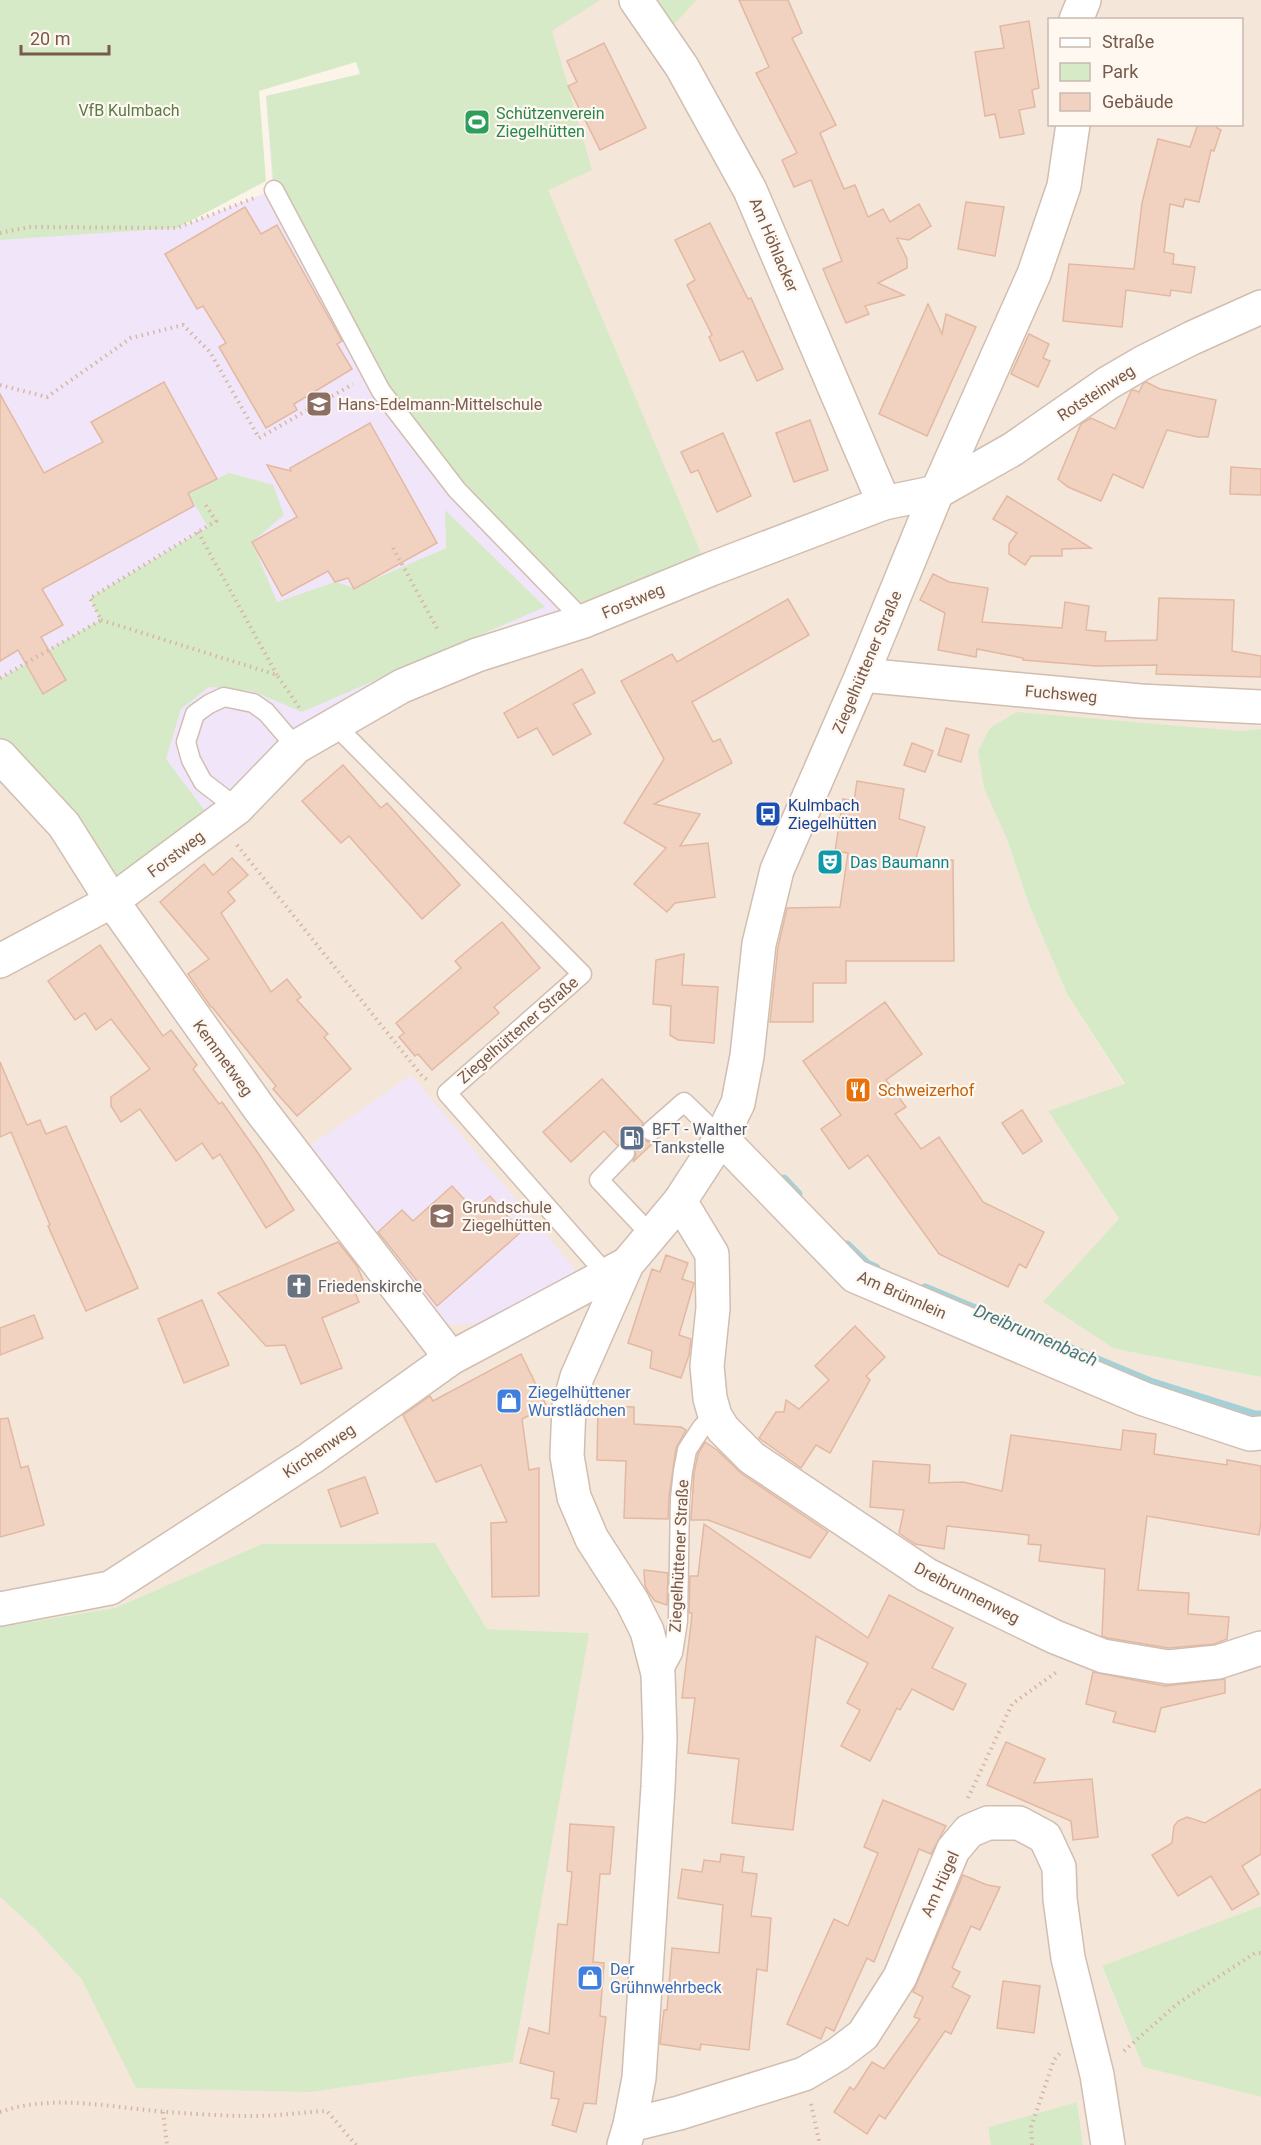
<svg xmlns="http://www.w3.org/2000/svg" width="1261" height="2145" font-family="Roboto,sans-serif">
  <style>
    .residential { fill: #f4e6d8; fill-rule: evenodd }
    .education { fill: #f1e6f9 }
    .green { fill: #d7eac7 }
    .lines { fill: none; stroke-linecap: round; stroke-linejoin: round }
    .stream { stroke: #a4d1d7; stroke-width: 9 }
    .building { fill: #f1d2c1; stroke: #e3b8a2; stroke-width: 1.5 }
    .lane-casing { stroke: #d1beb1; stroke-width: 21 }
    .street-casing { stroke: #d1beb1; stroke-width: 36 }
    .path { stroke: #d6b6a4; stroke-width: 4; stroke-dasharray: 1.5 4.5; stroke-linecap: butt }
    .lane { stroke: #fff; stroke-width: 18 }
    .street { stroke: #fff; stroke-width: 33 }
    .labels { text-anchor: middle; dominant-baseline: central; stroke-width: 4.5; stroke-linejoin: round; paint-order: stroke }
    .park-label { font-size: 16px; fill: #577c45; stroke: #fff8f0 }
    .leisure-label { font-size: 16px; fill: #27864d; stroke: #fff8f0; text-anchor: start }
    .street-label { font-size: 16px; fill: #775a4d; stroke: #fff8f0 }
    .education-label { font-size: 16px; fill: #785e54; stroke: #fff8f0; text-anchor: start }
    .transit-label { font-size: 16px; fill: #164399; stroke: #fff8f0; text-anchor: start }
    .culture-label { font-size: 16px; fill: #0d838f; stroke: #fff8f0; text-anchor: start }
    .food-label { font-size: 16px; fill: #c56008; stroke: #fff8f0; text-anchor: start }
    .service-label { font-size: 16px; fill: #4e5e75; stroke: #fff8f0; text-anchor: start }
    .worship-label { font-size: 16px; fill: #5b616d; stroke: #fff8f0; text-anchor: start }
    .shop-label { font-size: 16px; fill: #366cbe; stroke: #fff8f0; text-anchor: start }
    .water-label { font-size: 18px; font-style: italic; fill: #437a82; stroke: #fff8f0 }
  </style>
  <rect width="100%" height="100%" fill="#fcf4e9"/>
  <path class="residential" d="M350,0H1261V729L1238,731L1007,839L1029,905L1067,994L1125,1085L1048,1111L1119,1219L1115,1349L1261,1377V1906L1102,1967L1143,2067L1261,2097V2145H1083L1077,2102L988,2127L991,2145H0V1897L36,1930L82,1980L137,2088L411,2077L513,2062L588,1633L487,1629L435,1543L262,1544L115,1608L0,1627V732L216,809L332,707L434,655L498,628L562,611L373,150L358,62ZM1050,20H1242V124H1050Z"/>
  <g class="education">
    <path d="M360,74L562,611L498,628L434,655L332,707L216,809L147,862L0,732V233L177,228L273,190L266,96Z"/>
    <path d="M411,1075L578,1273L490,1322L462,1325L448,1324L386,1257L305,1149Z"/>
  </g>
  <g class="green">
    <path d="M0,0H600L552,31L592,170L548,190L704,560L584,621L381,391L274,190L266,96L360,74L356,62L259,91L266,181L177,228L0,240Z"/>
    <path d="M636,0H696L662,38Z"/>
    <path d="M229,473L273,485L284,515L252,542L277,602L335,582L354,588L446,548L445,510L545,607L302,712L252,691L209,687L181,709L166,759L208,815L112,901L0,763V679L100,620L90,598L208,527L188,493Z"/>
    <path d="M1017,712L1238,731L1261,729V1377L1115,1349L1043,1302L1119,1219L1048,1111L1125,1084L1067,994L1029,905L1007,839L984,788L978,751L990,728Z"/>
    <path d="M435,1543L487,1629L589,1633L513,2062L310,2092L136,2088L82,1980L36,1930L0,1897V1627L115,1608L262,1544Z"/>
    <path d="M1261,1906V2097L1143,2067L1102,1966Z"/>
    <path d="M1077,2102L1083,2145H991L988,2127Z"/>
  </g>
  <g class="lines">
    <g class="stream">
      <path d="M784,1179L798,1194"/>
      <path d="M847,1245L867,1264L876,1268"/>
      <path d="M925,1288L1150,1382L1255,1415H1261"/>
    </g>
  </g>
  <g class="building">
    <path d="M739,0H788L802,33L792,38L836,125L820,133L844,189L855,185L868,217L883,209L890,222L919,204L931,226L909,240L897,238L907,259V268L878,283L904,295L865,306L869,314L846,323L823,269L842,261L811,180L794,187L782,160L797,153L756,73L769,67Z"/>
    <path d="M1029,21L1039,88L1032,90L1035,107L1019,110L1024,134L1000,138L995,114L985,116L975,52L1004,48L1000,26Z"/>
    <path d="M604,43L646,128L600,150L568,86L577,82L567,61Z"/>
    <path d="M1198,124H1217V128L1221,130L1214,151L1211,150L1199,202L1185,199L1183,207L1170,204L1164,252L1174,254L1173,264L1195,267L1191,293L1171,290L1170,296L1126,290L1122,327L1063,321L1069,264L1134,269L1142,203L1158,139L1190,147Z"/>
    <path d="M966,202L1004,207L995,256L958,249Z"/>
    <path d="M245,207L261,234L277,225L342,341L337,344L352,369L294,404L297,410L266,428L219,347L226,343L203,306L197,309L165,254Z"/>
    <path d="M710,223L748,299L751,298L783,369L757,381L743,351L720,361L709,337L712,335L687,285L695,280L675,240Z"/>
    <path d="M928,304L942,334L946,314L976,327L927,436L879,414Z"/>
    <path d="M1029,334L1049,344L1043,358L1050,361L1038,387L1011,374Z"/>
    <path d="M164,382L217,479L188,493L194,506L42,589L63,625L41,637L66,680L43,694L18,650L0,661V394L44,473L103,442L91,422Z"/>
    <path d="M1146,382L1160,389L1216,400L1208,437H1198L1167,430L1143,488L1113,474L1101,501L1068,487L1058,479L1081,424L1091,418L1115,429L1131,391L1134,390L1139,392L1143,384Z"/>
    <path d="M810,420L828,470L794,482L776,433Z"/>
    <path d="M370,423L437,543L354,589L348,578L335,582L328,571L282,596L252,542L297,517L267,465L291,471L290,468Z"/>
    <path d="M723,433L751,496L717,512L698,470L691,473L681,452Z"/>
    <path d="M1231,467L1261,469V495L1230,494Z"/>
    <path d="M1007,496L1091,548L1062,549V556H1031L1025,565L1009,554V544L1017,533L993,519Z"/>
    <path d="M933,574L949,582L988,588L982,622L1062,628L1065,602L1089,606L1086,630L1106,632L1105,641L1157,640L1159,598L1234,600L1232,651L1261,656V677L1156,674L1157,665L1096,666L1023,660V658L977,649L976,657L938,650L945,613L920,600Z"/>
    <path d="M788,599L809,635L692,702L713,742L720,739L732,763L654,804L700,814L680,846L708,843L715,897L675,903L667,912L634,884L666,848L624,823L664,759L621,681L672,654L677,662Z"/>
    <path d="M582,669L595,693L573,704L591,734L553,755L537,728L518,738L504,713Z"/>
    <path d="M946,728L969,735L961,762L938,755Z"/>
    <path d="M912,743L933,751L925,772L904,765Z"/>
    <path d="M343,765L381,808L387,803L460,885L422,919L349,836L341,843L302,801Z"/>
    <path d="M857,781L904,789L899,819L925,827L915,861L953,860L954,961H846V983H813V1022H770L778,947L787,908L840,907L848,853L835,851L843,799L854,801Z"/>
    <path d="M232,858L248,875L228,892L235,901L221,913L271,992L287,979L301,997L297,1000L328,1034L324,1037L351,1069L297,1116L273,1089L276,1086L212,1007H211L188,974L209,959L160,902L204,864L213,875Z"/>
    <path d="M502,922L540,968L494,1007L499,1013L432,1070L418,1054L415,1056L399,1037L404,1033L396,1023L461,968L455,961Z"/>
    <path d="M100,945L163,1036L171,1030L197,1065L193,1069L219,1104L222,1102L258,1153L294,1210L266,1228L220,1154L213,1159L202,1143L176,1161L140,1109L121,1122L111,1106V1097L150,1069L111,1019L96,1030L85,1013L75,1020L48,981Z"/>
    <path d="M684,954L682,985L718,987L714,1043L678,1040L670,1035L671,1006L653,1004L656,960Z"/>
    <path d="M885,1002L922,1054L886,1080L906,1107L895,1114L921,1149L939,1137L983,1202L1044,1232L1026,1268L1019,1264L1008,1287L939,1254L868,1155L849,1169L821,1129L841,1115L803,1061Z"/>
    <path d="M0,1062L27,1125L40,1120L46,1134L66,1126L138,1288L86,1311L48,1226L50,1225L11,1132L0,1137Z"/>
    <path d="M602,1079L643,1123L640,1133L642,1138L648,1142L655,1141L633,1162L636,1155L633,1145L627,1142L617,1145L604,1131L571,1162L543,1132Z"/>
    <path d="M1022,1110L1042,1141L1023,1154L1002,1123Z"/>
    <path d="M452,1186L474,1210L490,1196L521,1232L437,1306L378,1232L402,1210L413,1221Z"/>
    <path d="M338,1242L357,1266L365,1285L354,1290L359,1302L322,1318L342,1368L301,1384L285,1345L266,1346L218,1293Z"/>
    <path d="M666,1255L688,1263L682,1279L694,1283L679,1335L691,1339L689,1355L681,1378L650,1368L652,1351L628,1343L652,1269L660,1272Z"/>
    <path d="M202,1300L229,1365L184,1383L158,1319Z"/>
    <path d="M34,1315L43,1338L0,1355V1328Z"/>
    <path d="M855,1326L885,1357L866,1376L870,1380L830,1453L816,1445L801,1468L759,1438L776,1412H784L786,1400L799,1409L829,1380L815,1366Z"/>
    <path d="M521,1354L547,1407L522,1419L529,1470L539,1468V1596L492,1597L491,1523L507,1522L481,1465L436,1482L403,1415L430,1396L433,1401Z"/>
    <path d="M598,1406L634,1407V1424L681,1427L686,1430L676,1448L669,1497L668,1519L624,1518L626,1461L597,1460Z"/>
    <path d="M8,1418L21,1468L28,1466L44,1525L0,1537V1419Z"/>
    <path d="M1123,1430L1156,1434L1154,1454L1227,1465V1460L1261,1466V1521L1259,1535L1147,1516L1138,1590L1189,1593L1188,1614L1229,1617L1227,1639L1214,1644L1169,1648L1108,1638L1102,1636L1105,1569L1039,1561L1041,1545L1028,1544L1029,1535L947,1526L944,1549L915,1544L899,1533L904,1510L870,1507L873,1461L930,1465L929,1483L963,1482L1002,1491L1011,1435L1121,1450Z"/>
    <path d="M705,1442L717,1450L742,1474L828,1532L810,1558L708,1520H691L694,1473L698,1454Z"/>
    <path d="M365,1477L378,1513L341,1527L328,1490Z"/>
    <path d="M704,1524L868,1638L889,1595L953,1628L932,1668L966,1684L953,1710L912,1689L900,1710L897,1708L870,1761L841,1746L860,1710L847,1703L868,1663L816,1636L793,1830L732,1823L739,1759L688,1753L695,1698H682L691,1624L692,1613H689L690,1576H698Z"/>
    <path d="M644,1570L668,1573L667,1605L655,1601L649,1593L645,1586Z"/>
    <path d="M1093,1672L1165,1686L1225,1679V1693L1161,1708L1155,1732L1113,1722L1116,1712L1086,1704Z"/>
    <path d="M1006,1742L1045,1759L1034,1783L1092,1779L1098,1837L1073,1840L1071,1821L987,1785Z"/>
    <path d="M1261,1789V1854L1242,1866L1259,1894L1232,1910L1211,1876L1178,1896L1152,1855L1172,1843L1174,1826L1178,1821L1187,1817L1205,1823Z"/>
    <path d="M883,1800L946,1826L931,1854L919,1849L874,1962L867,1958L834,2031L826,2027L821,2039L787,2024L834,1919L848,1926L878,1853L864,1847Z"/>
    <path d="M570,1824L614,1827L610,1874H600L593,1962L604,1963L600,2016L606,2017L596,2104L584,2103L576,2132L552,2125L559,2099L551,2098L554,2072L520,2063L529,2028L549,2034L558,1924L567,1925L572,1872L567,1871Z"/>
    <path d="M721,1854L744,1857L742,1872L757,1874L751,1916L771,1918L767,1971L757,1969L749,2050L701,2044L700,2050L660,2044L664,2010H667L672,1948L719,1953L723,1905L678,1898L682,1869L702,1872L704,1860L720,1862Z"/>
    <path d="M963,1875L987,1885L1000,1887L980,1930L971,1926L952,1968L960,1972L952,1987L970,1996L951,2034L945,2031L885,2119L879,2115L867,2134L834,2112L850,2087L854,2090L872,2062L884,2069L920,2019L914,2017L923,1997L913,1992Z"/>
    <path d="M1003,1981L1040,1986L1034,2033L997,2028Z"/>
  </g>
  <g class="lines">
    <g class="lane-casing">
      <g id="lane">
        <path d="M274,190L381,391L457,490L584,621"/>
        <path d="M335,725L582,974L447,1093L607,1275"/>
        <path d="M237,808L203,782L191,760L186,742L195,714L209,704L224,697L253,703L266,712L296,747"/>
        <path d="M651,1131L684,1102L721,1138"/>
        <path d="M625,1153L599,1180L651,1235"/>
        <path d="M658,1674L666,1666L673,1653L678,1621L680,1498L683,1471L687,1450L702,1427L715,1416"/>
      </g>
    </g>
    <g class="street-casing">
      <g id="street">
        <path d="M636,0L682,67L750,190L884,503"/>
        <path d="M1076,20L1084,0"/>
        <path d="M862,675L1140,701L1261,707"/>
        <path d="M0,756L64,825L112,901L259,1108L451,1358"/>
        <path d="M0,961L112,901L237,808L296,747L402,686L477,655L584,621L711,569L884,503L937,492L1013,449L1108,383L1144,362L1192,338L1261,307"/>
        <path d="M721,1138L855,1276L1144,1399L1250,1434L1261,1433"/>
        <path d="M680,1201L712,1254L713,1308L707,1366L710,1398L715,1416L723,1429L752,1458L927,1575L1055,1637L1103,1656L1168,1667L1218,1662L1261,1648"/>
        <path d="M0,1609L110,1588L311,1458L451,1358L627,1264"/>
        <path d="M630,2125L679,2113L804,2074L838,2054L863,2035L900,1977L953,1850L969,1831L988,1823H1019L1045,1837L1059,1867L1060,1899L1068,1958L1097,2075L1108,2145"/>
        <path d="M624,2145L630,2125L639,2078L658,1787L660,1738L658,1674L647,1631L632,1601L592,1539L574,1497L567,1456L569,1406L577,1377L627,1264L680,1201L721,1138L738,1103L747,1056L759,944L777,870L862,675L937,492L1034,274L1064,186L1073,124"/>
      </g>
    </g>
    <g class="path">
      <path d="M0,233L29,227L177,228L254,198"/>
      <path d="M0,385L47,397L131,338L183,325L210,352L259,438L353,384"/>
      <path d="M198,532L277,675"/>
      <path d="M393,548L438,630"/>
      <path d="M101,620L277,675L301,710"/>
      <path d="M0,678L101,620L90,598L216,521L205,504"/>
      <path d="M237,845L422,1076L429,1081"/>
      <path d="M968,1798L1012,1704L1058,1671"/>
      <path d="M1124,2051L1177,2004L1255,1953H1261"/>
      <path d="M811,2104L820,2145"/>
      <path d="M0,2112C55,2093 112,2108 168,2112C196,2114 226,2116 254,2116C279,2116 303,2112 327,2111L356,2145"/>
      <path d="M163,2112L167,2145"/>
      <path d="M1032,2145L1031,2127L1054,2060L1060,2053"/>
    </g>
    <use href="#lane" class="lane"/>
    <use href="#street" class="street"/>
  </g>
  <defs>
    <g id="stadium-square" transform="scale(1.35)"><rect x="-9" y="-9" width="18" height="18" rx="4" fill="#2e9e5b" stroke="#fff8f0"/><path d="M0-5a6.5 5 0 1 0 0 10a6.5 5 0 1 0 0-10ZM-3.5-1.8h7v3.6h-7Z" fill="#fff"/></g>
    <g id="school-square" transform="scale(1.35)"><rect x="-9" y="-9" width="18" height="18" rx="4" fill="#8d6e63" stroke="#fff8f0"/><path d="M0-5L7-2L0 1L-7-2ZM-4 1L0 2.5L4 1V4Q0 6-4 4Z" fill="#fff"/></g>
    <g id="bus-square" transform="scale(1.35)"><rect x="-9" y="-9" width="18" height="18" rx="4" fill="#1a4fb4" stroke="#fff8f0"/><path d="M-5-6H5V4H4V6H2V4H-2V6H-4V4H-5ZM-3.5-4V0h7V-4ZM-3.5 1.2v1.5H-2V1.2ZM2 1.2v1.5H3.5V1.2Z" fill="#fff"/></g>
    <g id="theatre-square" transform="scale(1.35)"><rect x="-9" y="-9" width="18" height="18" rx="4" fill="#0f9aa8" stroke="#fff8f0"/><path d="M-5-5.5Q0-4 5-5.5V0Q5 5 0 6Q-5 5-5 0ZM-3.3-2.5H-1v1.5H-3.3ZM1-2.5H3.3v1.5H1ZM-2.8 1Q0 5.5 2.8 1Z" fill="#fff"/></g>
    <g id="restaurant-square" transform="scale(1.35)"><rect x="-9" y="-9" width="18" height="18" rx="4" fill="#e8710a" stroke="#fff8f0"/><path d="M-5-6h1v4h1v-4h1v4h1v-4h1v5L-1.5 .5V6h-2V.5L-5-1ZM5-6V6H3V1.5H1.5Q1.5-4 5-6Z" fill="#fff"/></g>
    <g id="fuel-square" transform="scale(1.35)"><rect x="-9" y="-9" width="18" height="18" rx="4" fill="#5c6f8a" stroke="#fff8f0"/><path d="M-5.5-6h7V0h2V4h1.3V-2.5L3-4.5l.8-.8L6-3V5H2.5V1h-1V6h-7ZM-4.2-4.7v3.2H.2V-4.7Z" fill="#fff"/></g>
    <g id="church-square" transform="scale(1.35)"><rect x="-9" y="-9" width="18" height="18" rx="4" fill="#6b7280" stroke="#fff8f0"/><path d="M-1.2-6h2.4v3.5h3.3v2.4h-3.3V6h-2.4V-.1h-3.3v-2.4h3.3Z" fill="#fff"/></g>
    <g id="shop-square" transform="scale(1.35)"><rect x="-9" y="-9" width="18" height="18" rx="4" fill="#3f7fe0" stroke="#fff8f0"/><path d="M-5-2.5h2.3a2.7 3.5 0 0 1 5.4 0H5L5.5 6h-11ZM-1.5-2.5h3a1.5 2.3 0 0 0-3 0Z" fill="#fff"/></g>
  </defs>
  <g fill-rule="evenodd">
    <use href="#stadium-square" x="477" y="122"/>
    <use href="#school-square" x="319" y="404"/>
    <use href="#bus-square" x="768" y="814"/>
    <use href="#theatre-square" x="830" y="862"/>
    <use href="#restaurant-square" x="858" y="1090"/>
    <use href="#fuel-square" x="632" y="1138"/>
    <use href="#school-square" x="442" y="1216"/>
    <use href="#church-square" x="299" y="1286"/>
    <use href="#shop-square" x="509" y="1401"/>
    <use href="#shop-square" x="590" y="1978"/>
  </g>
  <g class="labels">
    <g class="park-label">
      <text x="129" y="110">VfB Kulmbach</text>
    </g>
    <g class="leisure-label">
      <text x="496" y="113">Schützenverein<tspan x="496" dy="18">Ziegelhütten</tspan></text>
    </g>
    <g class="street-label">
      <text transform="translate(774 245) rotate(67)">Am Höhlacker</text>
      <text transform="translate(1096 393) rotate(-33)">Rotsteinweg</text>
      <text transform="translate(633 601) rotate(-23)">Forstweg</text>
      <text transform="translate(867 662) rotate(-67)">Ziegelhüttener Straße</text>
      <text transform="translate(1061 694) rotate(5)">Fuchsweg</text>
      <text transform="translate(176 854) rotate(-37)">Forstweg</text>
      <text transform="translate(518 1030) rotate(-41)">Ziegelhüttener Straße</text>
      <text transform="translate(223 1058) rotate(54)">Kemmetweg</text>
      <text transform="translate(902 1295) rotate(24)">Am Brünnlein</text>
      <text transform="translate(319 1451) rotate(-34)">Kirchenweg</text>
      <text transform="translate(679 1556) rotate(-87)">Ziegelhüttener Straße</text>
      <text transform="translate(967 1593) rotate(27)">Dreibrunnenweg</text>
      <text transform="translate(940 1884) rotate(-66)">Am Hügel</text>
    </g>
    <g class="education-label">
      <text x="338" y="404">Hans-Edelmann-Mittelschule</text>
      <text x="462" y="1207">Grundschule<tspan x="462" dy="18">Ziegelhütten</tspan></text>
    </g>
    <g class="transit-label">
      <text x="788" y="805">Kulmbach<tspan x="788" dy="18">Ziegelhütten</tspan></text>
    </g>
    <g class="culture-label">
      <text x="850" y="862">Das Baumann</text>
    </g>
    <g class="food-label">
      <text x="878" y="1090">Schweizerhof</text>
    </g>
    <g class="service-label">
      <text x="652" y="1129">BFT - Walther<tspan x="652" dy="18">Tankstelle</tspan></text>
    </g>
    <g class="worship-label">
      <text x="318" y="1286">Friedenskirche</text>
    </g>
    <g class="shop-label">
      <text x="528" y="1392">Ziegelhüttener<tspan x="528" dy="18">Wurstlädchen</tspan></text>
      <text x="610" y="1969">Der<tspan x="610" dy="18">Grühnwehrbeck</tspan></text>
    </g>
    <g class="water-label">
      <text transform="translate(1036 1335) rotate(23)">Dreibrunnenbach</text>
    </g>
  </g>
  <rect x="1048" y="18" width="195" height="108" fill="#fff8f0" stroke="#c9b9af" stroke-width="1.5"/>
  <rect x="1060" y="38" width="30" height="9" fill="#ffffff" stroke="#c9b9af" stroke-width="1.5"/>
  <text x="1102" y="48" font-size="18" fill="#775a4d">Straße</text>
  <rect x="1060" y="63" width="30" height="18" fill="#d7eac7" stroke="#c9b9af" stroke-width="1.5"/>
  <text x="1102" y="78" font-size="18" fill="#775a4d">Park</text>
  <rect x="1060" y="93" width="30" height="18" fill="#f1d2c1" stroke="#c9b9af" stroke-width="1.5"/>
  <text x="1102" y="108" font-size="18" fill="#775a4d">Gebäude</text>
  <path d="M21 45v9h88v-9" fill="none" stroke="#775a4d" stroke-width="3"/>
  <text x="30" y="45" font-size="18" fill="#775a4d" stroke="#fff8f0" stroke-width="4.5" paint-order="stroke">20 m</text>
</svg>
